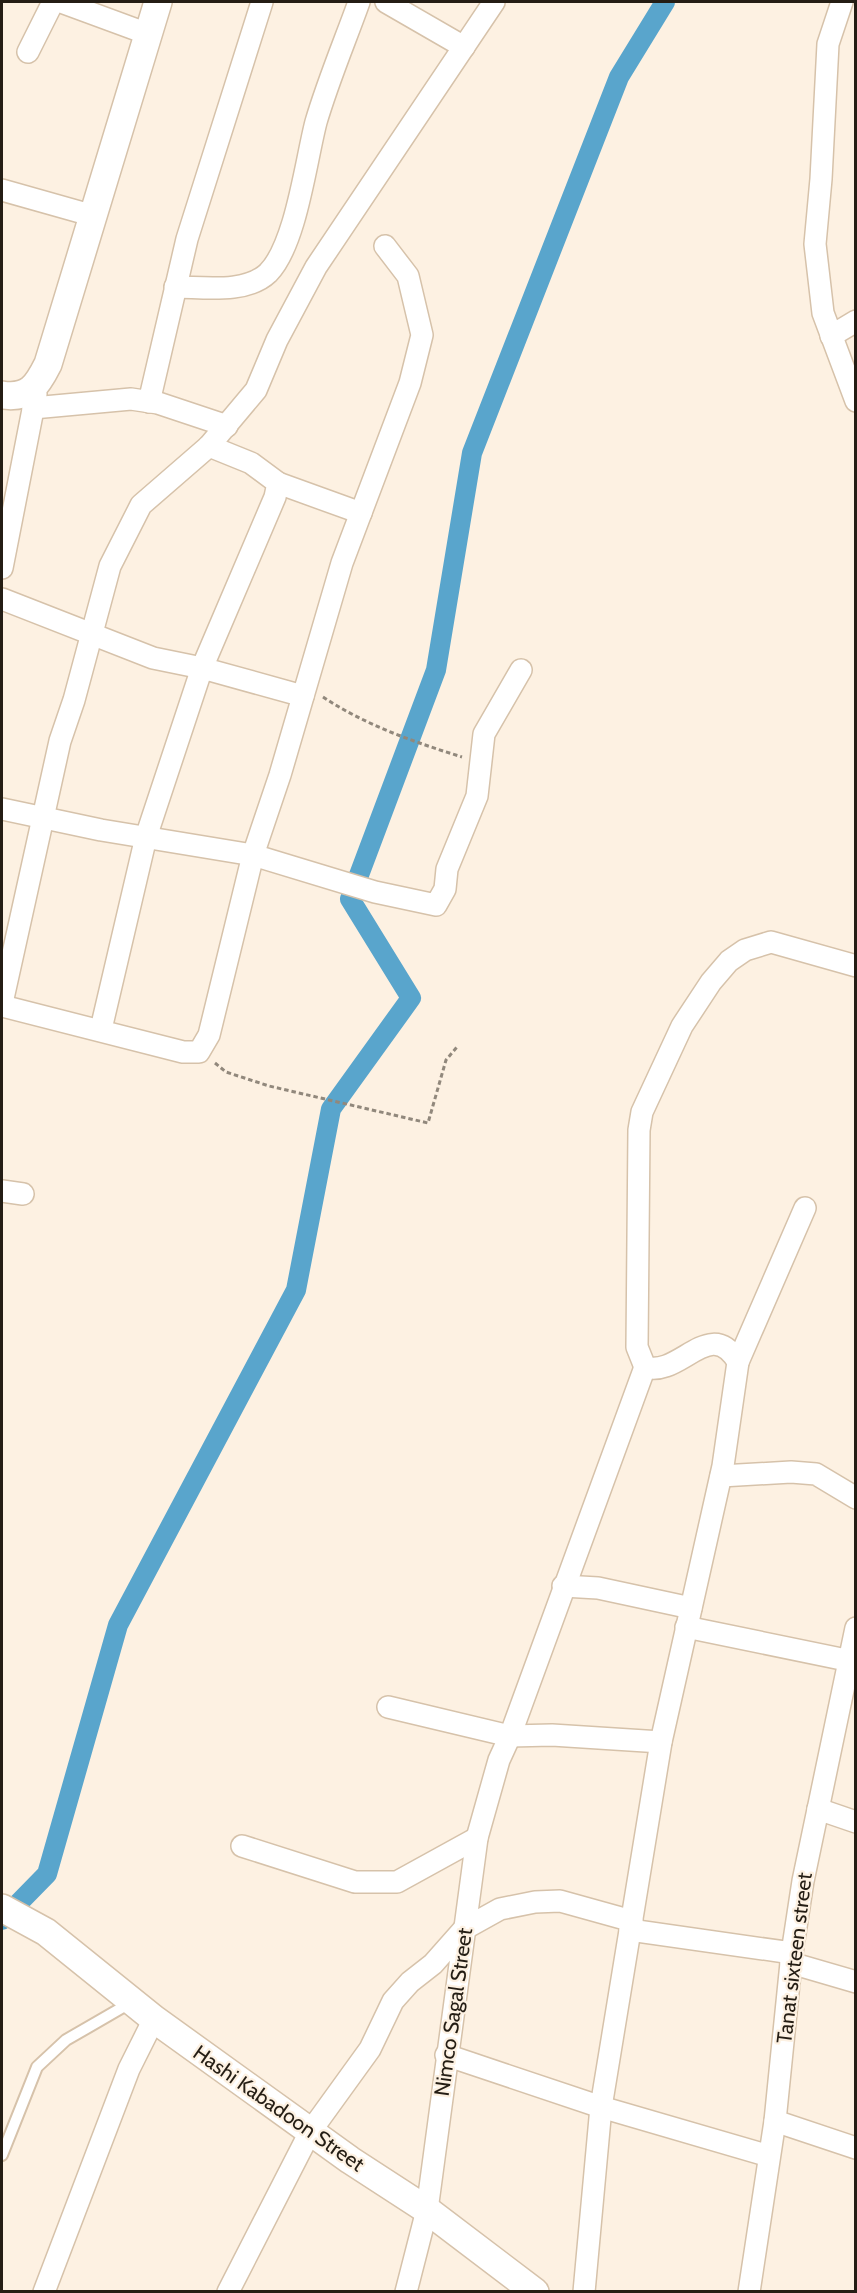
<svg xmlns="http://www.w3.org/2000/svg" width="857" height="2293" font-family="Cabin,sans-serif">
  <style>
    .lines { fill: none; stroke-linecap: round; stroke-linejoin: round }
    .canal { stroke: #59a5cc; stroke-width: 20 }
    .service-casing { stroke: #d6c2aa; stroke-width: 14 }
    .minor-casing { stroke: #d6c2aa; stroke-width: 24 }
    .tertiary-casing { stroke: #d6c2aa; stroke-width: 30 }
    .path { stroke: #91887c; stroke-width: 3; stroke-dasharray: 4.5 3; stroke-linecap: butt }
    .service { stroke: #fff; stroke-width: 10 }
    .minor { stroke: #fff; stroke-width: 21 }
    .tertiary { stroke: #fff; stroke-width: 27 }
    .labels { text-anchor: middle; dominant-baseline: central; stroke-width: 4.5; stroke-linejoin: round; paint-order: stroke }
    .street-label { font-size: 21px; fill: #241d14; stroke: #fdf1e2 }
  </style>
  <rect width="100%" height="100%" fill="#fdf1e2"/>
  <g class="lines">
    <path class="canal" d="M2,1920L47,1874L118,1625L296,1290L331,1109L411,998L350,899L436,670L472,453L619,77L665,2"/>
    <g class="service-casing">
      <path id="service" d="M2,2155L37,2067L66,2040L130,2003"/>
    </g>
    <g class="minor-casing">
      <g id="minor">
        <path d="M61,2L148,34"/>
        <path d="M386,2L464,47"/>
        <path d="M842,2L828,44L821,179L815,244L823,313L856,401"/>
        <path d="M28,52L53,2"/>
        <path d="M2,190L94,216"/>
        <path d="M175,287C203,287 246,294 268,273C296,245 306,160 316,122C328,81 345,41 359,2"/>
        <path d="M831,336L856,321"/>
        <path d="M149,402L187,239L262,2"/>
        <path d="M33,408L131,399L158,403L227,426"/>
        <path d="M278,483L361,513"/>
        <path d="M2,568L36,394"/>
        <path d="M2,599L153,658L202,668L303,696"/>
        <path d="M2,809L101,830L253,855L375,892L436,905L445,889L447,869L477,796L484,734L521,670"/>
        <path d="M2,1003L60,741L74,700L110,566L141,505L209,446L256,390L277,340L316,267L494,2"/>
        <path d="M2,1006L183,1052H199L209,1035L253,855L280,775L342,563L410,383L422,335L408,276L385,246"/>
        <path d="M101,1029L146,837L202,668L275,497L278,483L251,463L209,446"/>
        <path d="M2,1191L23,1194"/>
        <path d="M738,1362L805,1208"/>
        <path d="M721,1476L791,1472L816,1474L856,1498"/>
        <path d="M563,1586L598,1588L691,1608"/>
        <path d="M686,1627L856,1662"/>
        <path d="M388,1707L510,1736L552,1735L661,1742"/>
        <path d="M818,1809L856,1822"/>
        <path d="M242,1846L355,1882H397L477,1838"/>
        <path d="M630,1930L792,1953"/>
        <path d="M791,1963L856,1982"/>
        <path d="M446,2055L601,2107L769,2156"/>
        <path d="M775,2121L856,2148"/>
        <path d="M44,2292L129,2069L154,2019"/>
        <path d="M228,2292L310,2132L370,2049L393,2001L410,1982L433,1964L464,1929L500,1909L535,1902L560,1901L632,1921"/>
        <path d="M406,2292L427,2210L477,1838L499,1760L510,1736L645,1367"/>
        <path d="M584,2292L601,2107L661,1742L723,1466L738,1362C710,1315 680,1378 645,1367L637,1347L639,1130L642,1112L682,1026L711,982L729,961L745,950L771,942L856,966"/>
        <path d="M749,2292L775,2121L792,1953L803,1881L856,1628"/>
      </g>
    </g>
    <g class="tertiary-casing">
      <g id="tertiary">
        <path d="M2,395C29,399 37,386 48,364L158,2"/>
        <path d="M2,1908L46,1932L154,2019L350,2160L427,2210L535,2292"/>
      </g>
    </g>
    <g class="path">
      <path d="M323,697C365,725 414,742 462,757"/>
      <path d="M215,1063L226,1072L269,1086L428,1123L446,1060L457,1047"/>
    </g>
    <use href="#service" class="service"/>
    <use href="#minor" class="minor"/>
    <use href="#tertiary" class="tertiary"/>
  </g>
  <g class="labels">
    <g class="street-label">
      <text transform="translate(794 1958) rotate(-83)">Tanat sixteen street</text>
      <text transform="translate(453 2012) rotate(-82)">Nimco Sagal Street</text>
      <text transform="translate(279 2108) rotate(35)">Hashi Kabadoon Street</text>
    </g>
  </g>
  <rect width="857" height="2293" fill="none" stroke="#241d14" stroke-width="6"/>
</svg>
